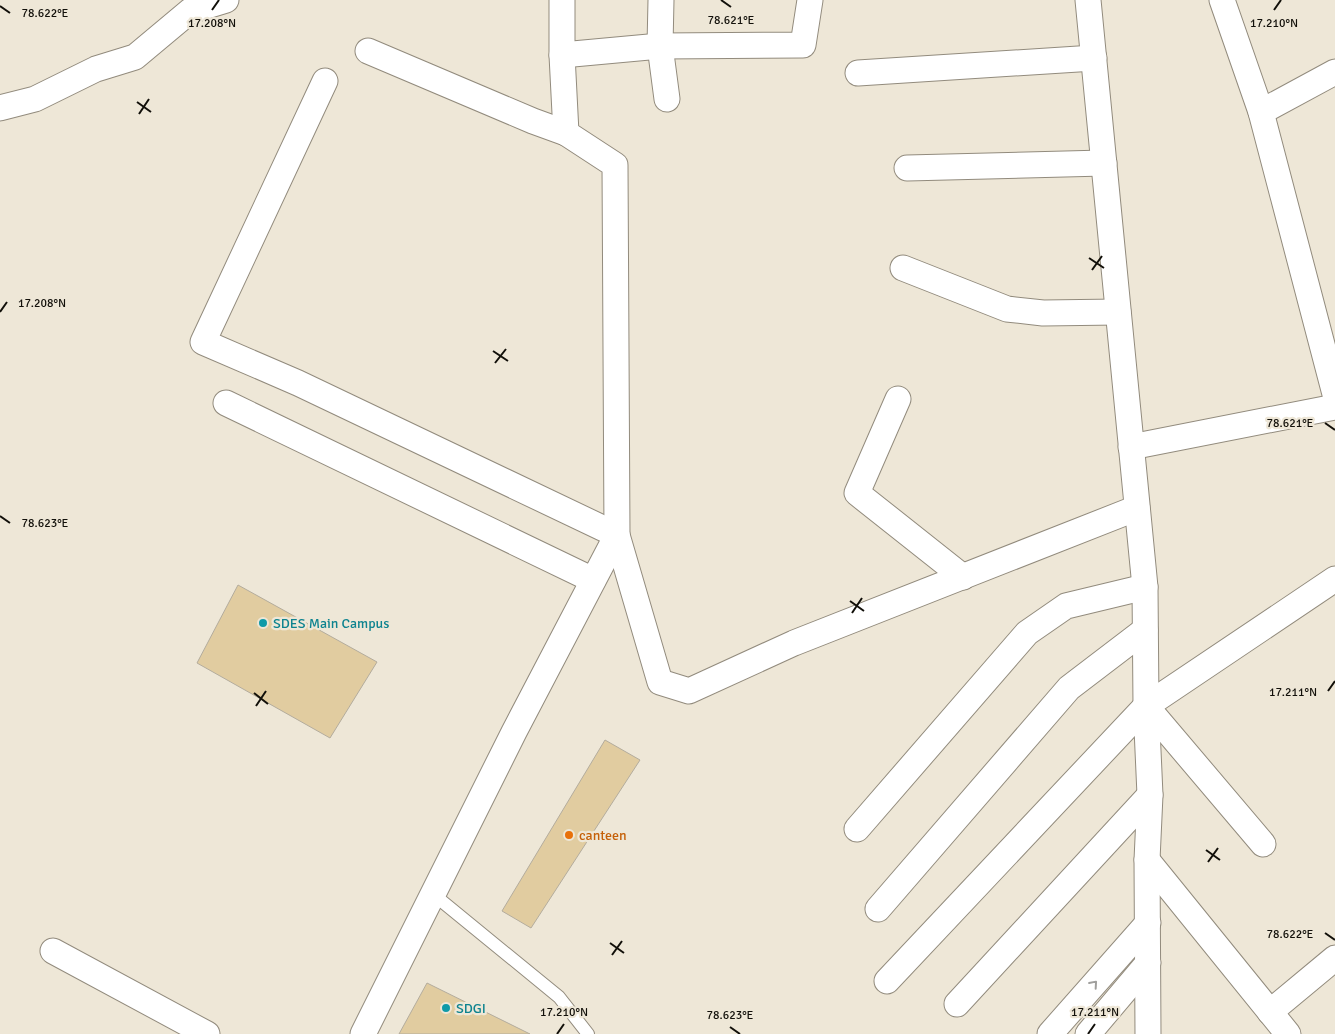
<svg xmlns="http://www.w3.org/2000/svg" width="1335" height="1034" font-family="Signika,sans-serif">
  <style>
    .building { fill: #e1cca0; stroke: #b3ac9d }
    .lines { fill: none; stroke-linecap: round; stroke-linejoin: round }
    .lane-casing { stroke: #928b7d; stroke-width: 14 }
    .street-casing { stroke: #928b7d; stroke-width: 27 }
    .lane { stroke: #fff; stroke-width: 12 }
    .street { stroke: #fff; stroke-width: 25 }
    .oneway { stroke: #a09f9d }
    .ticks { fill: none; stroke: #12100a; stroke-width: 2 }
    .culture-dot { fill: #0f9aa8; stroke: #eee7d7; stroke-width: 2 }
    .food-dot { fill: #e8710a; stroke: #eee7d7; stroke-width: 2 }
    .labels { text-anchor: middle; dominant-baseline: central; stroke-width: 4.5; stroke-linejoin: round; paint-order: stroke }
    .culture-label { font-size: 14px; fill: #0d838f; stroke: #eee7d7; text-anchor: start }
    .food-label { font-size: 14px; fill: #c56008; stroke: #eee7d7; text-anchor: start }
    .ticks-label { font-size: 12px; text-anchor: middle; fill: #12100a; stroke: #eee7d7; stroke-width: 4.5; stroke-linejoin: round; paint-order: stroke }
  </style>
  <rect width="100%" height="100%" fill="#eee7d7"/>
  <g class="building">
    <path d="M238,585L377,662L330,738L197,663Z"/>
    <path d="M605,740L640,760L531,928L502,911Z"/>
    <path d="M427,983L530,1034H399Z"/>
  </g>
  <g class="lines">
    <g class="lane-casing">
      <path id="lane" d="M433,894L559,997L588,1034"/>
    </g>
    <g class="street-casing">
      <g id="street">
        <path d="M661,0L660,46L667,99"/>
        <path d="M1088,0L1145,587L1146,706L1150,795L1147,860L1148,1034"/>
        <path d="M1222,0L1261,112L1335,394"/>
        <path d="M368,51L533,121L566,133"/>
        <path d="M562,55L660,46L803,45L810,0"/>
        <path d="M858,73L1094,58"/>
        <path d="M325,81L203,342L298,383L617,535L660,682L689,691L794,643L1137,508"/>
        <path d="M0,108L35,99L96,69L135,57L190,11L226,0"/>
        <path d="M1261,112L1335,72"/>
        <path d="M907,168L1104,163"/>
        <path d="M903,268L1007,309L1043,313L1118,312"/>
        <path d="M898,399L857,493L963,577"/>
        <path d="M226,403L593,580"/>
        <path d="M1131,447L1335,407"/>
        <path d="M1146,706L1263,844"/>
        <path d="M857,829L1027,633L1066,606L1145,587"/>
        <path d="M1147,860L1288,1034"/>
        <path d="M878,909L1069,688L1145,630"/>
        <path d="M53,951L207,1034"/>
        <path d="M887,981L1146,706L1335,579"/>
        <path d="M957,1004L1150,795"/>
        <path d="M1270,1012L1335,958"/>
        <path d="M363,1034L514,732L617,535L615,165L566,133L562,55V0"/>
        <path d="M1050,1034L1148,923"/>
        <path d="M1088,1034L1148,963"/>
      </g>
    </g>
    <use href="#lane" class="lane"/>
    <use href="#street" class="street"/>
  </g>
  <defs><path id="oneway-chevron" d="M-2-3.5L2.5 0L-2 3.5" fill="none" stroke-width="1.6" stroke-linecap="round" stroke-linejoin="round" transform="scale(1.25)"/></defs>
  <use class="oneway" href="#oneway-chevron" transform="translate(1094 984) rotate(-49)"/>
  <path class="ticks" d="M721,0L731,7M0,6L10,13M212,10L219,0M1274,10L1281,0M137,102L151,112M139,114L149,99M1089,258L1104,268M1092,270L1102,256M0,312L7,302M493,351L508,361M495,363L506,349M1325,423L1335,430M0,516L10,523M850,601L864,611M852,613L862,598M1328,691L1335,681M254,693L268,704M256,706L266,691M1206,850L1220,860M1208,862L1218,848M1325,933L1335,940M610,943L624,953M612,955L622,941M730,1027L740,1034M557,1034L564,1024M1088,1034L1095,1024"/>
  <g class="culture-dot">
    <circle cx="263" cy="623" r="5"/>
    <circle cx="446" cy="1008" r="5"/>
  </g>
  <circle class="food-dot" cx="569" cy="835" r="5"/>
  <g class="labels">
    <g class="culture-label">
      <text x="273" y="623">SDES Main Campus</text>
      <text x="456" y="1008">SDGI</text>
    </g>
    <g class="food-label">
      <text x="579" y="835">canteen</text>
    </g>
  </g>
  <g class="ticks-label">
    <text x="45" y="17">78.622°E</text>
    <text x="731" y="24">78.621°E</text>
    <text x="212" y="27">17.208°N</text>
    <text x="1274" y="27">17.210°N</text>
    <text x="42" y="307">17.208°N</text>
    <text x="1290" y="427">78.621°E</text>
    <text x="45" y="527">78.623°E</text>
    <text x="1293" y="696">17.211°N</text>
    <text x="1290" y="938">78.622°E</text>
    <text x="564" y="1016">17.210°N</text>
    <text x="1095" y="1016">17.211°N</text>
    <text x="730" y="1019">78.623°E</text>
  </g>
</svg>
